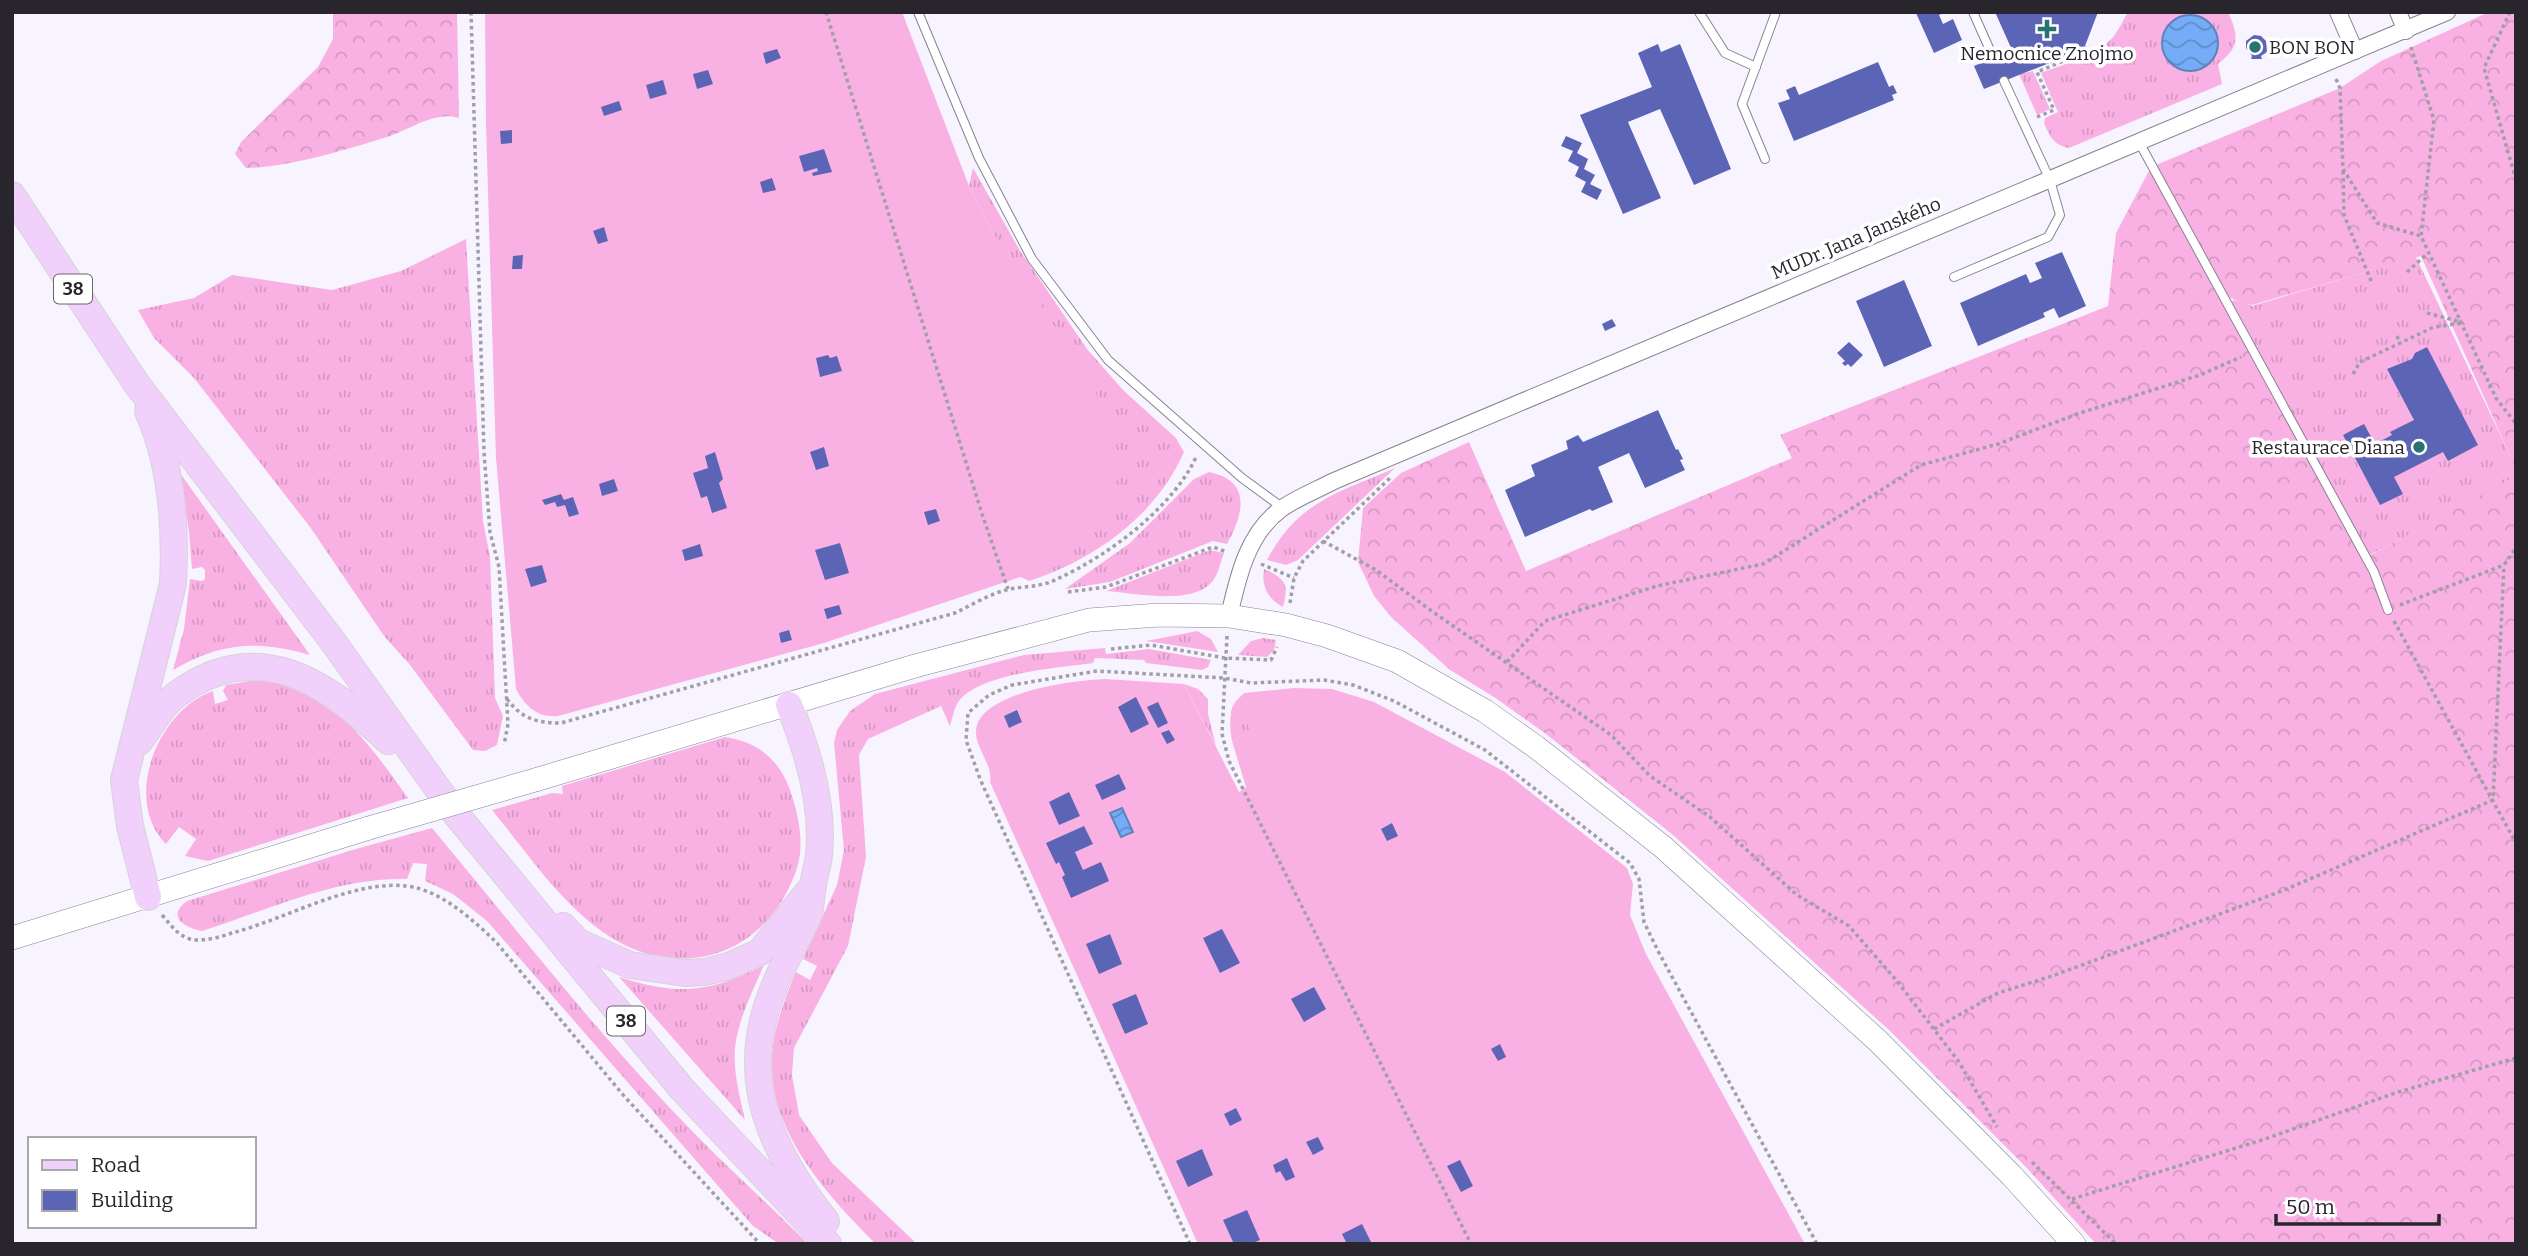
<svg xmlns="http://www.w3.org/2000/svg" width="2528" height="1256" font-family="Bitter,serif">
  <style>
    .grass { fill: url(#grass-tufts); fill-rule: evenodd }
    .forest { fill: url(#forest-crowns) }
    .garden { fill: #f9b1e3 }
    .water { fill: url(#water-waves); stroke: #5d84ba; stroke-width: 2 }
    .building { fill: #5c65b5 }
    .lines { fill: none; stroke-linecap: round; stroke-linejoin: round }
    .service-casing { stroke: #878393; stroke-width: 10 }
    .minor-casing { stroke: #878393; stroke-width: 18 }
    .secondary-casing { stroke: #878393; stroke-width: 24 }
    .primary-casing { stroke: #d4d4d5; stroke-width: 28 }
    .path { stroke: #a09ea7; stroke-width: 3.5; stroke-dasharray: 3.5 3.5; stroke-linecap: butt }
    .service { stroke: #fff; stroke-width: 8 }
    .minor { stroke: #fff; stroke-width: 16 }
    .secondary { stroke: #fff; stroke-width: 23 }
    .primary { stroke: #f1d0fc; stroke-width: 26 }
    .secondary-bridge-casing { stroke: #878393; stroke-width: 24; stroke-linecap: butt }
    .secondary-bridge { stroke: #fff; stroke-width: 23 }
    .poi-dot { fill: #287272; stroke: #fff; stroke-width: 2.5 }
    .labels { text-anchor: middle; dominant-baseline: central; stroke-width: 7; stroke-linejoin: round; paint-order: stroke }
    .shield { fill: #fff; stroke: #68676b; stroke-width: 2 }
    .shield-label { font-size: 18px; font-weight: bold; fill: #28262c }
    .poi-label { font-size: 19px; fill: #28262c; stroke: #fff; text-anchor: start }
    .street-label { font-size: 19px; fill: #28262c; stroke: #fff }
  </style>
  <defs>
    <pattern id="grass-tufts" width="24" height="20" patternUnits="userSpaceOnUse" patternTransform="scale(1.75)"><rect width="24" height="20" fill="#f9b1e3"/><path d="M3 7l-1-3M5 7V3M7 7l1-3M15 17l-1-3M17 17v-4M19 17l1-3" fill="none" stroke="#d598c3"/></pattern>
    <pattern id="forest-crowns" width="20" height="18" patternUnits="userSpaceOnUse" patternTransform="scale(1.75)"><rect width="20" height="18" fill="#f9b1e3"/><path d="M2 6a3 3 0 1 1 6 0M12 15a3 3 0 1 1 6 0" fill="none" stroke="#d598c3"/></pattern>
    <pattern id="water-waves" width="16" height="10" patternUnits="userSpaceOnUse" patternTransform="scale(1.75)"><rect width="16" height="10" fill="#74acf7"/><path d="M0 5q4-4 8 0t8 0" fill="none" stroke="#5f8cc8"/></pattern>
  </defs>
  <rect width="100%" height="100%" fill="#f7f4ff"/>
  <g class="grass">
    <path d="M2128,12H2228C2239,36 2240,47 2218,64L2222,84L2069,148C2054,145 2050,137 2044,123L2045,118L2058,112L2041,73C2064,64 2096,56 2113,37C2119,30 2123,20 2128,12ZM2192,15C2244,25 2205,97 2168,60C2156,39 2167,16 2192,15Z"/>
    <path d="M2033,71L2050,109L2037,115L2019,74Z"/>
    <path d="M973,168L1019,249L1087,349L1123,390L1176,438L1184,452C1156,516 1094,560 1029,581L1019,576L1050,567L996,238L969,186Z"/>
    <path d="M466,239L483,521L490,556L495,698L503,716L497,745L485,751L473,750L410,665L384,636L310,527L194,378L154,338L138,310L194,298L232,275L332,290L401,271Z"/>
    <path d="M2416,257L2516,468V479L2366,557L2231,302L2234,300L2252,306Z"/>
    <path d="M1395,468L1298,560L1286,565L1267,560C1298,501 1338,493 1395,468Z"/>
    <path d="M1209,472C1253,481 1243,515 1227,544L1213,541L1110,582L1065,589L1130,543L1194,479Z"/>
    <path d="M180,473L310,655C258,640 221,642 173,670L184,629L190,579L202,581L205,579V570L202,567L192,569L189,532Z"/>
    <path d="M1210,550L1224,553C1220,563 1218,577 1210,584C1188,605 1134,593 1106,591Z"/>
    <path d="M1264,569C1286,579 1289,584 1283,607C1268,599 1261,586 1264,569Z"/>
    <path d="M1197,631L1211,639L1218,652L1146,641Z"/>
    <path d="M1263,638L1276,640L1274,650L1267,657L1238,655L1251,641Z"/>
    <path d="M1105,648L1106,654L1149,649L1211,660L1208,667L1202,670L1146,663L1144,660L1095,658L1093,663C1059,668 975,673 957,704C954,710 952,719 950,726L941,706L868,739L859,755L866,857L848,946L794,1048L792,1075L799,1115L832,1163L917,1244H876C826,1194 767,1130 772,1055C774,1026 785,998 796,972L810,980L817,966L803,959L837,885L844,850L834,743L837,730L850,711L875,694L1024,655Z"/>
    <path d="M250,681C259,681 269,680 277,682C336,694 375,752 408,798L208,861L185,856L196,839L179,827L166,844C121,799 159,709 213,691L215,704L228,700L223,691L226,685Z"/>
    <path d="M1184,684L1198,689L1208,699V714L1216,746Z"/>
    <path d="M1236,701L1252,732L1232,741C1230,729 1228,711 1236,701Z"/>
    <path d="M725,737C760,742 782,762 792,796C798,815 802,834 800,854C798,870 791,885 783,899C747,959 678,975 617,941C565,911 529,855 492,810L552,793L563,794L562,786Z"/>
    <path d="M432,828C519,932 602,1040 697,1136C733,1173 772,1207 808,1244H779L753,1226L487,921L453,894L425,881L427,864L413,863L407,879C335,877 269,910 202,931C184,928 166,916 187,901L356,849Z"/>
    <path d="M764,965C753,991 738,1019 735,1048C733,1072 740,1097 745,1120L619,977C678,996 709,993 764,965Z"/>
  </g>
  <g class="forest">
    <path d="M333,12H457L459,118C436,110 409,130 387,137C345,150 290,167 246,168L235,154L241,142L318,67L333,39Z"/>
    <path d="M2489,12H2516V469L2421,256L2252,305L2243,304L2227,296L2367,557L2516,476V1244H2096L2024,1165L1889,1030L1673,835L1546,734L1494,697L1450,670L1391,617L1374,596L1358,562L1363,508L1401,473L1469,442L1526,571L1792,458L1780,435L2108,306L2116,233L2151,167L2340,88L2381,61Z"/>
  </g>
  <g class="garden">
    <path d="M485,12H902L969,186L996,238L1084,370L1108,417L1119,459L1115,498L1084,542L1050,567L824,643L558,716C537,718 525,706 516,689L496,458L486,125Z"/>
    <path d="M1105,679L1184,684L1239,792L1246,787L1232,741L1251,732L1236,701L1244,693L1294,688L1332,689L1374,702L1505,772L1627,868L1633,884L1630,915L1646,954L1805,1244H1198L990,782C993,764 975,748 976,731C978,692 1075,680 1105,679Z"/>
  </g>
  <g class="water">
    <circle cx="2190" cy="43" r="28"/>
    <path d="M1122,808L1133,832L1121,837L1110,813Z"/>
  </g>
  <g class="building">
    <path d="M1919,12H1945L1939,15L1943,24L1953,19L1962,40L1934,53L1916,13Z"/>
    <path d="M1995,12H2098L2085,46L2087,48L1984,89L1974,66L2012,50Z"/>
    <path d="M2254,35L2261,36L2266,41L2267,52L2261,56L2262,59H2251L2252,56L2246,48V41Z"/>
    <path d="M1658,44L1661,52L1680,44L1731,169L1694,185L1660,109L1628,122L1661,198L1623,214L1580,115L1652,87L1638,53Z"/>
    <path d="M777,49L781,58L766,64L763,53Z"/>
    <path d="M1878,62L1889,87L1893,85L1897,93L1892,95L1894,100L1794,141L1778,103L1790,99L1786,90L1795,86L1799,95Z"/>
    <path d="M708,70L713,84L697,89L693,74Z"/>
    <path d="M663,80L667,94L650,99L646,85Z"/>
    <path d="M619,101L622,110L604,116L601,107Z"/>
    <path d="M512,130V143L501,144L500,131Z"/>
    <path d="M1566,136L1582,143L1577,153L1588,159L1584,169L1595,175L1590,184L1602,190L1597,200L1581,192L1586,182L1575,176L1579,167L1568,161L1573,151L1561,146Z"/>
    <path d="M824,149L832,172L813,176L812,173L818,171L817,168L804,172L799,156Z"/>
    <path d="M772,178L776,190L763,193L760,182Z"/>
    <path d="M604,227L608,241L598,244L593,231Z"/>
    <path d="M2062,252L2086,306L2059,318L2054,308L2043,313L2045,317L1978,346L1960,303L2026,274L2030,283L2042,278L2035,263Z"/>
    <path d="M523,255L522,269H512L513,256Z"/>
    <path d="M1904,280L1932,346L1884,367L1856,301Z"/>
    <path d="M1612,319L1616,326L1605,331L1602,324Z"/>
    <path d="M1849,342L1863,355L1851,367L1848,364L1845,366L1842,363L1845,361L1837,353Z"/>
    <path d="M2427,347L2478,445L2448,461L2443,452L2394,477L2403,494L2380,505L2343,435L2364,424L2375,444L2392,435L2390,432L2414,420L2387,369L2412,359L2415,353Z"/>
    <path d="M828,355L830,358L837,356L842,371L820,377L816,358Z"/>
    <path d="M1658,410L1676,450L1678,449L1683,459L1680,460L1685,470L1645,488L1629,453L1598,467L1613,502L1592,511L1590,509L1525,537L1505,490L1535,476L1531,465L1568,449L1566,441L1578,435L1583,442Z"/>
    <path d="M824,447L829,466L816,470L810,452Z"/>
    <path d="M715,452L723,479L719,483L727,508L712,513L707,496L701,498L693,473L708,468L705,456Z"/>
    <path d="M614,479L618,491L602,496L599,484Z"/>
    <path d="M561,494L564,500L573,497L579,514L569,517L565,505L557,507L555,502L545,505L542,500Z"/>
    <path d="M936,509L940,521L928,525L924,512Z"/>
    <path d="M840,543L849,573L825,580L815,550Z"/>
    <path d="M700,544L703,556L685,561L682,550Z"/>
    <path d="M542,565L547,582L531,587L525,569Z"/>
    <path d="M839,605L842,614L827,619L824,609Z"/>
    <path d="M789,630L792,640L781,643L779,633Z"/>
    <path d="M1136,697L1149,724L1131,733L1118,707Z"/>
    <path d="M1158,702L1168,723L1158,728L1147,707Z"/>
    <path d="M1017,710L1022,722L1009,728L1004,716Z"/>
    <path d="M1169,730L1175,740L1167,744L1161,733Z"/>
    <path d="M1119,774L1126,789L1102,800L1095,785Z"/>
    <path d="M1069,792L1080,816L1059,825L1049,802Z"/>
    <path d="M1392,823L1398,836L1387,841L1381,829Z"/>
    <path d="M1084,826L1093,844L1075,852L1083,870L1101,862L1109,881L1071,898L1062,877L1065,875L1059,862L1056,864L1046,843Z"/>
    <path d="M1222,929L1240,963L1220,973L1203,938Z"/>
    <path d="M1110,934L1122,964L1099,974L1086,944Z"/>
    <path d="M1314,987L1326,1009L1304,1022L1291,999Z"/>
    <path d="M1136,994L1148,1024L1125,1034L1112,1004Z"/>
    <path d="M1500,1044L1506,1057L1498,1061L1491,1049Z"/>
    <path d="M1236,1108L1242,1120L1230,1126L1224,1114Z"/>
    <path d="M1318,1137L1324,1149L1313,1155L1306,1142Z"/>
    <path d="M1202,1149L1213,1175L1188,1187L1176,1161Z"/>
    <path d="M1287,1158L1295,1177L1286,1181L1280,1171L1276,1173L1273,1165Z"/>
    <path d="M1460,1160L1473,1186L1461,1192L1447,1166Z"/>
    <path d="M1247,1210L1260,1240L1251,1244H1234L1223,1220Z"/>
    <path d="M1362,1224L1372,1244H1347L1342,1234Z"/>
  </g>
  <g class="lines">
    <g class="service-casing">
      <g id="service">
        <path d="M918,12L979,158L1032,259L1108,360L1242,478L1283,508"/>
        <path d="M1699,12L1725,53L1756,67"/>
        <path d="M1973,12L1993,57"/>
        <path d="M2139,142L2374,572L2388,610"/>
        <path d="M1765,159L1742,104L1776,12"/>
        <path d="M1954,277L2048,237L2060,215L2050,180L2004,81"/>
      </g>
    </g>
    <g class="minor-casing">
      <g id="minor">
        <path d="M2338,12L2355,51"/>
        <path d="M2398,12L2406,31"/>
        <path d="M1229,616C1238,577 1247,534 1281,509C1296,498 1317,490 1334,481L2447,12"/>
      </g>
    </g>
    <g class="secondary-casing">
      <g id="secondary">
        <path d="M535,780L915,666L1089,620L1159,615L1229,616L1286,625L1327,636L1397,661L1485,711L1536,747L1663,847L1878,1041L2012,1176L2074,1244"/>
        <path d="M12,938L369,828"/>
      </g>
    </g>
    <g class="primary-casing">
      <g id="primary">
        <path d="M12,195L136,383L334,643L455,813L682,1089L828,1244"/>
        <path d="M789,705C808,751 824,805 819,855C818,866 814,876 813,886C811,895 811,904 809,913C807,921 802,929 798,937C788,956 778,975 771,995C738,1081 772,1153 826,1221"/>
        <path d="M140,741C151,726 161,706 176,695C257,634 327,682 388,741"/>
        <path d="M148,897L130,826L124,780L173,584C176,525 172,465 148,411"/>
        <path d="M563,926L578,942L630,965L685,973L705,972L729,966L760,952L808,892"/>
      </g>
    </g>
    <g class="path">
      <path d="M471,12L484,452L490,532L499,567L508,724L504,745"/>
      <path d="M826,12L982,514L1008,589"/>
      <path d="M2510,12L2484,68L2516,180"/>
      <path d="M2411,47L2434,120L2421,236L2496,398L2516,424"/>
      <path d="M2336,79L2340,88L2343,169L2377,223L2421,236"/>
      <path d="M2037,117L2054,110L2037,72L2087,51"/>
      <path d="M2343,171L2344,215L2372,283"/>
      <path d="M2407,272L2428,253"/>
      <path d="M2427,313L2457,321"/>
      <path d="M2397,336L2400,343"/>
      <path d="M2353,374L2360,362L2434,327L2462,323"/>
      <path d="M1323,541L1376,570L1433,612L1611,735L1650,776L1710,817L1797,895L1849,926L1897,981L1959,1062L1997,1127"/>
      <path d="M1261,564L1294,578"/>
      <path d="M1068,592L1106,587L1213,547L1227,552"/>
      <path d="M1290,603L1294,578L1303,561L1390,478"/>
      <path d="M2400,605L2504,565L2516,548"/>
      <path d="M2394,621L2516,843"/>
      <path d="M1227,636L1222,734L1229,761L1471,1244"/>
      <path d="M1111,649L1151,645L1225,658L1271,660L1277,647"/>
      <path d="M1507,662L1545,621L1657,586L1763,564L1921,465L1998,444L2077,414L2200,375L2241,357"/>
      <path d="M507,699C522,719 537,723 561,723L955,613C972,605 991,593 1010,589C1026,586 1042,587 1057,579C1108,556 1174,507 1197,455"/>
      <path d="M162,915C171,925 177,935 190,939C204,942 220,937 232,933C287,919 362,874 417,888C447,896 474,921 496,942L624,1096L760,1244"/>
      <path d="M1934,1029L1998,993L2055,975L2282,891L2493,800L2504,565"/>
      <path d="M2032,1162L2116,1244"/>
      <path d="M2072,1199L2265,1139L2398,1092L2516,1058"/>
      <path d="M1190,1244L980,779L966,740L968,713L989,695L1012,685L1097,671L1224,678L1251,683L1324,680L1353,685L1394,701L1485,750L1630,863L1639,879L1644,922L1658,951L1817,1244"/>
    </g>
    <use href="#service" class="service"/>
    <use href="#minor" class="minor"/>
    <use href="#secondary" class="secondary"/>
    <use href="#primary" class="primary"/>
    <g class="secondary-bridge-casing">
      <path id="secondary-bridge" d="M369,828L535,780"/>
    </g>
    <use href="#secondary-bridge" class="secondary-bridge"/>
  </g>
  <g class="poi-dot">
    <path d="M2043.5 18.5h7v7h7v7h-7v7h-7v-7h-7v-7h7z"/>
    <circle cx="2255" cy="47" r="7"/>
    <circle cx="2419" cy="447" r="7"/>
  </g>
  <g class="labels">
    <g class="shield">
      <rect x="54" y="274.5" width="38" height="29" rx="5"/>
      <rect x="607" y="1006.5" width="38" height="29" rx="5"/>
    </g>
    <g class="shield-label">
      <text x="73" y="289">38</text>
      <text x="626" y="1021">38</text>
    </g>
    <g class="poi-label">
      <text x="2269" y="47">BON BON</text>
      <text x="2047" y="53" text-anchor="middle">Nemocnice Znojmo</text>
      <text x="2405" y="447" text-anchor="end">Restaurace Diana</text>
    </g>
    <g class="street-label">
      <text transform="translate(1856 238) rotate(-23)">MUDr. Jana Janského</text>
    </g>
  </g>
  <rect width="2528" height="1256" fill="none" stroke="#28262c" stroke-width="28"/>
  <rect x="28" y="1137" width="228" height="91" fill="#ffffff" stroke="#a9a8ab" stroke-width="2"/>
  <rect x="42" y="1160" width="35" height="10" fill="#f1d0fc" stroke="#a9a8ab" stroke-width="2"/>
  <text x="91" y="1172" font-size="21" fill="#28262c">Road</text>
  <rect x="42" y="1190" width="35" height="21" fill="#5c65b5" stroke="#a9a8ab" stroke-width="2"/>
  <text x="91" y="1207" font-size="21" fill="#28262c">Building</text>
  <path d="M2276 1214v10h163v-10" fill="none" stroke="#28262c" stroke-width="3.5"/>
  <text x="2286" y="1214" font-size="21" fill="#28262c" stroke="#ffffff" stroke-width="5" paint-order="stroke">50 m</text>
</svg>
